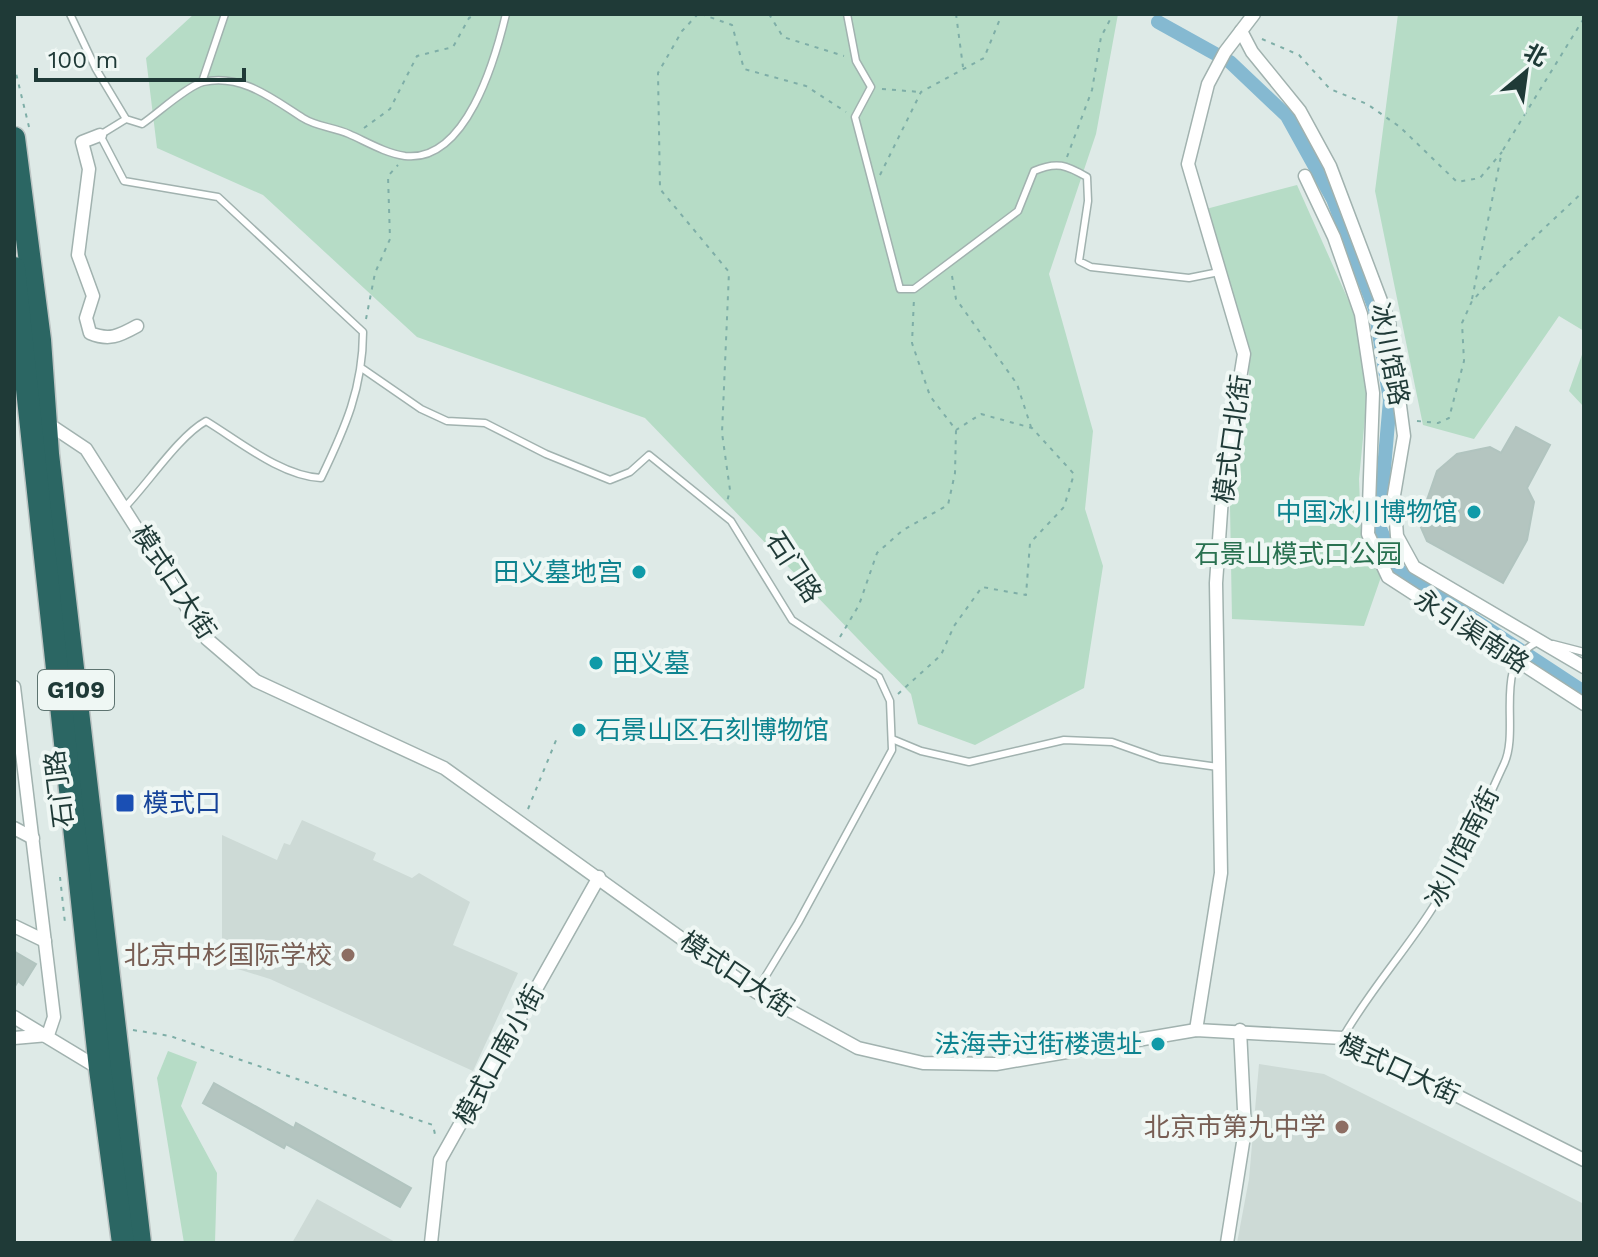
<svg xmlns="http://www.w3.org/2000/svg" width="1598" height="1257" font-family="'Work Sans','Noto Sans SC',sans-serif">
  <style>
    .built { fill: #cddad6 }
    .green { fill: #b6dcc6 }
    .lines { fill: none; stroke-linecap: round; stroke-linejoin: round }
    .canal { stroke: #85b9d1; stroke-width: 14 }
    .building { fill: #b4c5c0; stroke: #b1c4bf; stroke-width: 2 }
    .lane-casing { stroke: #a1b2af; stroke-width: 9 }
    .street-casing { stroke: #a1b2af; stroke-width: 15 }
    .highway-casing { stroke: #bcc4c3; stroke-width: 25 }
    .path { stroke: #7eaea7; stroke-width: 2; stroke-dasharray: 4 6; stroke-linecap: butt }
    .lane { stroke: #fff; stroke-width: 6 }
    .street { stroke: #fff; stroke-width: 12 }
    .highway { stroke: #2b6663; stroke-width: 22 }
    .culture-dot { fill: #0f9aa8; stroke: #eff7f4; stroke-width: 3 }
    .transit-dot { fill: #1a4fb4; stroke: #eff7f4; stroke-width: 3 }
    .education-dot { fill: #8d6e63; stroke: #eff7f4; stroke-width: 3 }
    .labels { text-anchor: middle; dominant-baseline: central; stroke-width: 8; stroke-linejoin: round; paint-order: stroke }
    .shield { fill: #eff7f4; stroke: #5d7370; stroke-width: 2 }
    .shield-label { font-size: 24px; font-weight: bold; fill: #1f3a37 }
    .street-label { font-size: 26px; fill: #1f3a37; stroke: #eff7f4 }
    .culture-label { font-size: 26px; fill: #0d838f; stroke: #eff7f4; text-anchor: end }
    .park-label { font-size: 26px; fill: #297150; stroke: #eff7f4 }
    .transit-label { font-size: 26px; fill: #164399; stroke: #eff7f4; text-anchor: start }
    .education-label { font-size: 26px; fill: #785e54; stroke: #eff7f4; text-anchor: end }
  </style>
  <rect width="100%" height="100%" fill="#deeae7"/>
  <g class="built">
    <path d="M302,820L376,853L373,860L412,878L419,873L470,902L453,945L518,973L473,1071L270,979L222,964V835L277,860L284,843L290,845Z"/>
    <path d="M1259,1064L1324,1074L1584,1204V1243H1237L1249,1179Z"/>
    <path d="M317,1199L397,1243H292Z"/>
  </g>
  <g class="green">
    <path d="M194,14H1118L1096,134L1049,274L1093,431L1085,509L1103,566L1084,688L975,745L918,724L911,694L645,418L417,337L263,195L157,148L146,58Z"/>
    <path d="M1398,14H1584V331L1559,316L1474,439L1423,425L1375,191Z"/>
    <path d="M1297,185L1355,315L1367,397L1359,479L1361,531L1381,577L1364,626L1232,619L1230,506L1249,392V352L1206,209Z"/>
    <path d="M1584,349V407L1569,391Z"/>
    <path d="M168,1051L197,1062L181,1106L217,1173L215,1243H184L157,1078Z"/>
  </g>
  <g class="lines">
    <path class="canal" d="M1158,22L1230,62L1287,116L1333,199L1375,309L1390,400L1379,526L1397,569L1584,692"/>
  </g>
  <g class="building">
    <path d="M1516,427L1550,445L1527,488L1534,502L1527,540L1503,583L1427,541L1419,523L1437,471L1457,454L1490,447L1501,453Z"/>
    <path d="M17,953L36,964L23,985L18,981L14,988Z"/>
    <path d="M214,1083L294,1128L296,1123L411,1188L400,1207L286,1144L284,1148L203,1103Z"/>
  </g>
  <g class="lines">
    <g class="lane-casing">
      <g id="lane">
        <path d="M70,14L96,69L126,119L142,124C157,114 187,86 203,82C241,73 273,99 303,118C317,127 334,127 349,134C367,142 385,153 405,156C466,163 495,60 506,14"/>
        <path d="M847,14L856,61L871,87L855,117L900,289H914L1018,211L1034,171C1057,161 1066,165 1087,177L1088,201L1079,261L1091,267L1189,278L1219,272"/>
        <path d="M202,82L225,14"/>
        <path d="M363,369L421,409L447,421L485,423L546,454L610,480L630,472L649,455L731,521L792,620L879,677L890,701L892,750L798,923L756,992"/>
        <path d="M125,507C149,482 179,436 206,421C239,441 281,476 321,478C345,428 363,388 363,332L218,197L124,181L100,135L126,119"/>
        <path d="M1553,644L1584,652"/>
        <path d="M892,739L921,751L969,762L1064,740L1112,742L1160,759L1218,767"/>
        <path d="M1343,1037C1369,992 1402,955 1430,912C1460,867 1481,813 1504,764C1521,728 1491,662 1538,642"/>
      </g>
    </g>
    <g class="street-casing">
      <g id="street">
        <path d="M1241,31L1252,52L1300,111L1330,166L1389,322L1404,436L1394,495L1397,536L1414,567L1584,667"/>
        <path d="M100,135L82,142L89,169L78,255L93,296L86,318L90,333C109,341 119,336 137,326"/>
        <path d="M1305,176L1334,237L1361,314L1373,393L1368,534L1388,577L1584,704"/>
        <path d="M47,423L86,449L207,639L256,681L444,768L756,992L858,1048L923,1063L996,1064L1196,1030L1343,1038L1584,1160"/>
        <path d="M14,687L54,1017L48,1035L14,1038"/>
        <path d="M14,828L33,838"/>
        <path d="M14,926L45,941"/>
        <path d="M14,1017L100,1069"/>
        <path d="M1196,1030L1221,873L1216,583L1223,483L1244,354L1188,164L1208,84L1225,52L1254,14"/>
        <path d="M431,1243L440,1160L599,877"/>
        <path d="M1227,1243L1245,1130L1240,1030"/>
      </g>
    </g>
    <g class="highway-casing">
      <g id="highway">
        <path d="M14,138L40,340L48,454L140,1243"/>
        <path d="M14,268L100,1069L123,1243"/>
      </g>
    </g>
    <g class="path">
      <path d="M698,14L682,31L658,73L660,189L729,272L722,433L730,490L727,502"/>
      <path d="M701,14L732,25L744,69L806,86L846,112"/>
      <path d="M769,14L783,37L844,56"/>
      <path d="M956,14L963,67"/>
      <path d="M1584,14V15"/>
      <path d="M1262,39L1299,55L1330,89L1367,104L1400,127L1457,182L1480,178L1502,152"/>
      <path d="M14,65L29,127"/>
      <path d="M882,89L920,92"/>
      <path d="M364,128L390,109L417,56L453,47L469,18L477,14"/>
      <path d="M1503,150L1584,18"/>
      <path d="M1067,157L1092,90L1101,37L1113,14"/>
      <path d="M880,175L921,92L984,58L1002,14"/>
      <path d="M952,276L956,299L1017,384L1031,427"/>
      <path d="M1472,299L1501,156"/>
      <path d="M366,319L375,273L390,239L388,176L398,165"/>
      <path d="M1417,421L1438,423L1449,418L1464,361L1462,323L1472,301L1508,262L1584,191"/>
      <path d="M840,637L859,605L877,553L903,530L948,505L955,473L956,430L930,396L912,343L914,298"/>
      <path d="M898,694L941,655L954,626L982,587L1026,595L1030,543L1064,507L1074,474L1032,428L981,414L956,430"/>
      <path d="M528,809L557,738"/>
      <path d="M60,877L65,923"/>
      <path d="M133,1030L170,1036L433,1125L436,1139"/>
    </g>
    <use href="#lane" class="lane"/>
    <use href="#street" class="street"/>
    <use href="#highway" class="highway"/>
  </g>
  <g class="culture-dot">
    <circle cx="1474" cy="512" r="8"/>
    <circle cx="639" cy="572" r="8"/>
    <circle cx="596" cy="663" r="8"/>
    <circle cx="579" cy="730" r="8"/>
    <circle cx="1158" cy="1044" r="8"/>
  </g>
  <rect class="transit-dot" x="115" y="793" width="20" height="20" rx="4"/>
  <g class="education-dot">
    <circle cx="348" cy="955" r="8"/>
    <circle cx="1342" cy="1127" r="8"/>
  </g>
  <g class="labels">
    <rect class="shield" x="38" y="670" width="76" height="40" rx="6"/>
    <g class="shield-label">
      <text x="76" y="690">G109</text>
    </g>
    <g class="street-label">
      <text transform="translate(1390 354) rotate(79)">冰川馆路</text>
      <text transform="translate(1232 439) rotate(-82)">模式口北街</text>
      <text transform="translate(794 567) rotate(57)">石门路</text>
      <text transform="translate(174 582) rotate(57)">模式口大街</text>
      <text transform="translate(1472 631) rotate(33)">永引渠南路</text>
      <text transform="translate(59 789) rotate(-97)">石门路</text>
      <text transform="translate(1462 847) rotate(-63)">冰川馆南街</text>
      <text transform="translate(737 974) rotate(34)">模式口大街</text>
      <text transform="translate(499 1055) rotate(-61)">模式口南小街</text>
      <text transform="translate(1399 1069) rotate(25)">模式口大街</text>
    </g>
    <g class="culture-label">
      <text x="1458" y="512">中国冰川博物馆</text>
      <text x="623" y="572">田义墓地宫</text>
      <text x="612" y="663" text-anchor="start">田义墓</text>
      <text x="595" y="730" text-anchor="start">石景山区石刻博物馆</text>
      <text x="1142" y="1044">法海寺过街楼遗址</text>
    </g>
    <g class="park-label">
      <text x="1298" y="554">石景山模式口公园</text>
    </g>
    <g class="transit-label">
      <text x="143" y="803">模式口</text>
    </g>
    <g class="education-label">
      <text x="332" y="955">北京中杉国际学校</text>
      <text x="1326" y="1127">北京市第九中学</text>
    </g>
  </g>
  <rect width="1598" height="1257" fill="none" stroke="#1f3a37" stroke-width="32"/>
  <g transform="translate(1526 72) rotate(29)" stroke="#eff7f4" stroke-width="6" paint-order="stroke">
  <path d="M0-6L14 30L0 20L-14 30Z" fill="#1f3a37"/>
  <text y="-12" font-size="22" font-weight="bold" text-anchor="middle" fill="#1f3a37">北</text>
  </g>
  <path d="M36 68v12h208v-12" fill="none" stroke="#1f3a37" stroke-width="4"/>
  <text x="48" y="68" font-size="24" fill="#1f3a37" stroke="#eff7f4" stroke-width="6" paint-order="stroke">100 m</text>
</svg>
